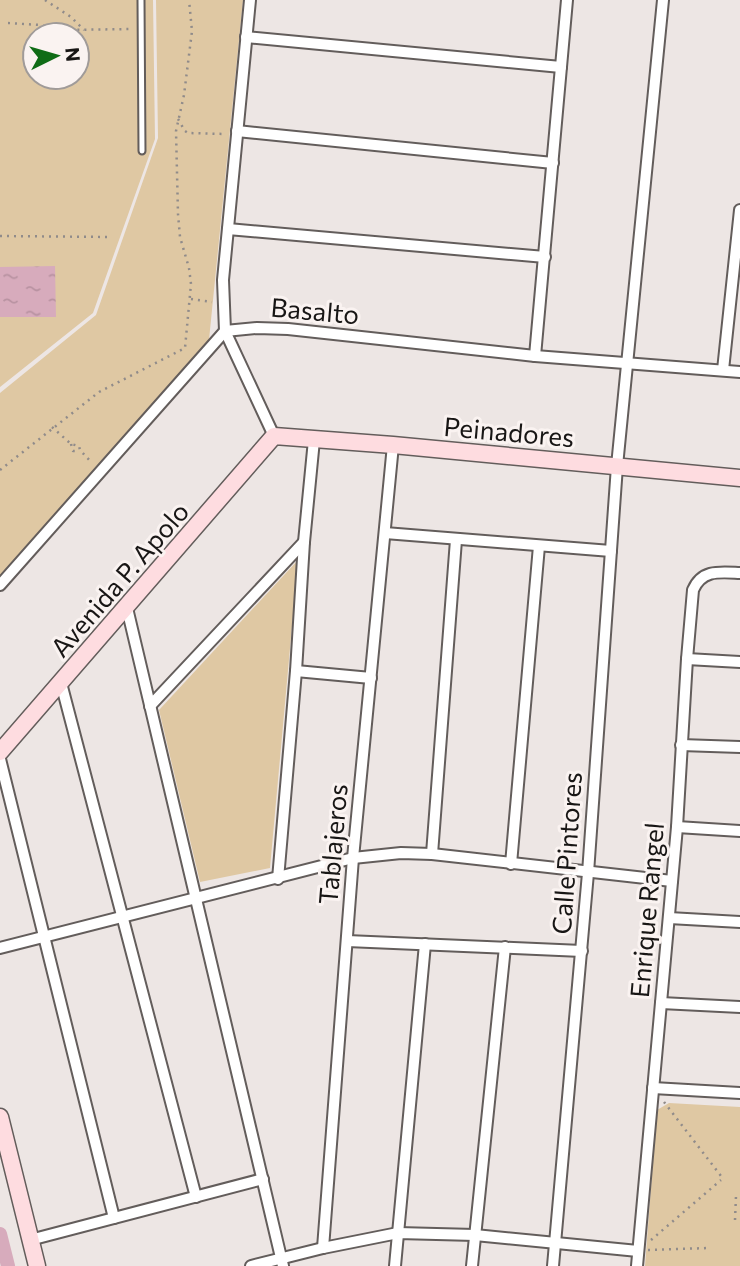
<svg xmlns="http://www.w3.org/2000/svg" width="740" height="1266" font-family="Commissioner,sans-serif">
  <style>
    .green { fill: #dfc8a3; fill-rule: evenodd }
    .water { fill: url(#water-ripples) }
    .lines { fill: none; stroke-linecap: round; stroke-linejoin: round }
    .canal { stroke: #d7abbc; stroke-width: 14 }
    .lane-casing { stroke: #635d5b; stroke-width: 9 }
    .street-casing { stroke: #635d5b; stroke-width: 14 }
    .secondary-casing { stroke: #635d5b; stroke-width: 19 }
    .path { stroke: #908b8a; stroke-width: 2.5; stroke-dasharray: 2 5; stroke-linecap: butt }
    .lane { stroke: #fff; stroke-width: 5 }
    .street { stroke: #fff; stroke-width: 10 }
    .secondary { stroke: #fedce0; stroke-width: 16 }
    .labels { text-anchor: middle; dominant-baseline: central; stroke-width: 6; stroke-linejoin: round; paint-order: stroke }
    .street-label { font-size: 26px; fill: #181615; stroke: #faf3f1 }
  </style>
  <defs>
    <pattern id="water-ripples" width="26" height="14" patternUnits="userSpaceOnUse" patternTransform="scale(1.75)"><rect width="26" height="14" fill="#d7abbc"/><path d="M2 4q2-2 4 0t4 0M15 11q2-2 4 0t4 0" fill="none" stroke="#b892a1"/></pattern>
  </defs>
  <rect width="100%" height="100%" fill="#ede6e4"/>
  <g class="green">
    <path d="M0,0H153L155,139L93,313L0,387ZM35,35H77V77H35Z"/>
    <path d="M156,0H243L209,340L0,579V393L96,315L158,138Z"/>
    <path d="M298,560L270,868L200,882L159,710Z"/>
    <path d="M669,1103L740,1107V1266H645L657,1110Z"/>
  </g>
  <path class="water" d="M55,266L56,317H0V267Z"/>
  <g class="lines">
    <path class="canal" d="M0,1234L8,1266"/>
    <g class="lane-casing">
      <path id="lane" d="M141,0L142,151"/>
    </g>
    <g class="street-casing">
      <g id="street">
        <path d="M250,0L223,280L225,331L274,436"/>
        <path d="M246,37L561,67"/>
        <path d="M237,131L553,163"/>
        <path d="M228,229L545,257"/>
        <path d="M535,356L567,0"/>
        <path d="M723,370L740,210"/>
        <path d="M385,533L611,551"/>
        <path d="M0,585L225,331L257,328L288,329L535,356L740,372"/>
        <path d="M127,608L283,1266"/>
        <path d="M687,659L740,662"/>
        <path d="M296,671L371,678"/>
        <path d="M61,683L196,1197"/>
        <path d="M150,706L304,542"/>
        <path d="M681,745L740,747"/>
        <path d="M0,759L114,1218"/>
        <path d="M677,827L740,831"/>
        <path d="M432,854L456,540"/>
        <path d="M511,864L539,546"/>
        <path d="M278,879L296,671L304,542L314,440"/>
        <path d="M669,918L740,922"/>
        <path d="M347,941L582,951"/>
        <path d="M0,948L353,858L401,853L432,854L672,881"/>
        <path d="M661,1003L740,1007"/>
        <path d="M653,1088L740,1093"/>
        <path d="M30,1240L263,1179"/>
        <path d="M323,1248L353,858L393,445"/>
        <path d="M251,1266L323,1248L398,1233L475,1235L638,1251"/>
        <path d="M395,1266L425,944"/>
        <path d="M472,1266L505,947"/>
        <path d="M553,1266L588,873L617,466L663,0"/>
        <path d="M637,1266L677,827L687,659L693,590C702,569 720,572 740,573"/>
      </g>
    </g>
    <g class="secondary-casing">
      <g id="secondary">
        <path d="M0,752L274,436L393,445L740,478"/>
        <path d="M0,1117L37,1266"/>
      </g>
    </g>
    <g class="path">
      <path d="M45,0L71,17L84,30"/>
      <path d="M8,23L40,25L63,30L133,29"/>
      <path d="M178,119L185,131L188,133L226,134"/>
      <path d="M0,236L112,237"/>
      <path d="M191,299L212,302"/>
      <path d="M52,427L71,444L79,446L80,450L92,463"/>
      <path d="M71,444L73,451H78"/>
      <path d="M0,470L99,392L185,348L191,284L189,268L180,237L178,214L176,131L184,95L192,31L189,0"/>
      <path d="M664,1102L721,1176"/>
      <path d="M735,1220L736,1196"/>
      <path d="M651,1240L721,1180"/>
      <path d="M648,1250L709,1248"/>
    </g>
    <use href="#lane" class="lane"/>
    <use href="#street" class="street"/>
    <use href="#secondary" class="secondary"/>
  </g>
  <g class="labels">
    <g class="street-label">
      <text transform="translate(315 310) rotate(5)">Basalto</text>
      <text transform="translate(509 431) rotate(5)">Peinadores</text>
      <text transform="translate(119 579) rotate(-49)">Avenida P. Apolo</text>
      <text transform="translate(332 844) rotate(-85)">Tablajeros</text>
      <text transform="translate(566 853) rotate(-86)">Calle Pintores</text>
      <text transform="translate(646 910) rotate(-85)">Enrique Rangel</text>
    </g>
  </g>
  <g transform="translate(56 56) rotate(85)"><circle r="33" fill="#faf3f1" stroke="#a09b99" stroke-width="2"/>
  <path d="M0-5L12 26L0 18L-12 26Z" fill="#0f6c16"/>
  <text y="-10" font-size="19" font-weight="bold" text-anchor="middle" fill="#181615">N</text>
  </g>
</svg>
